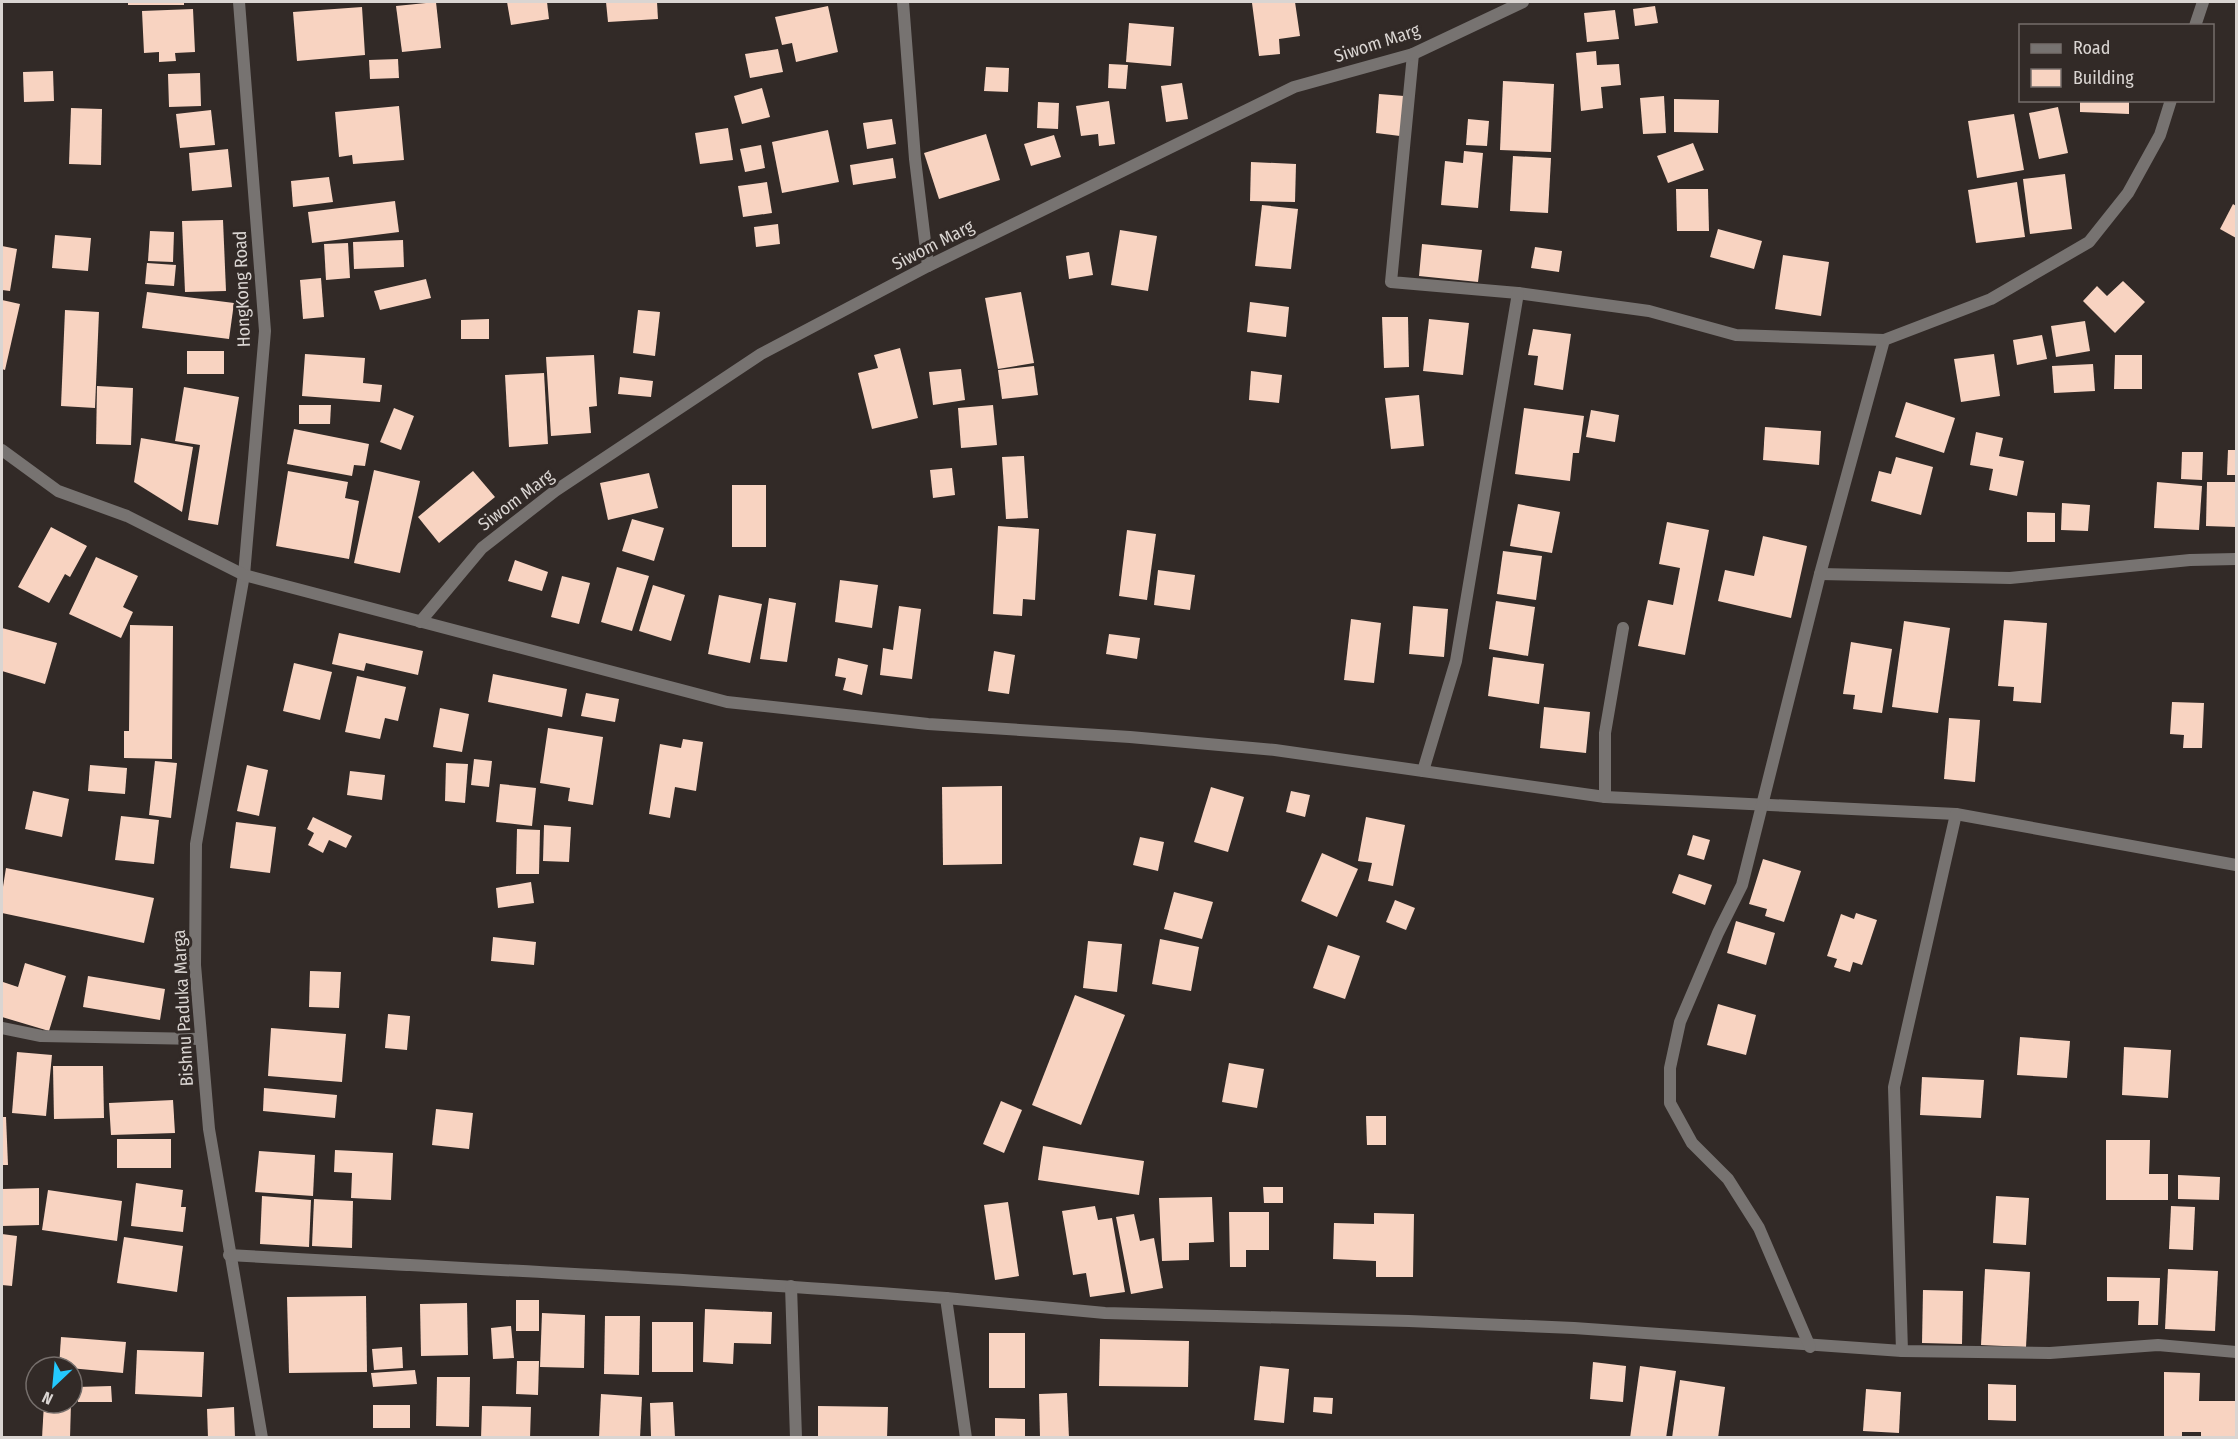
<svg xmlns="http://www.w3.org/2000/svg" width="2238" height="1439" font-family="'Fira Sans Condensed',sans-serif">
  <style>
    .building { fill: #f8d3c1 }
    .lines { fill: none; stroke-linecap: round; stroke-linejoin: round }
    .minor { stroke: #777371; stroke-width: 12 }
    .labels { text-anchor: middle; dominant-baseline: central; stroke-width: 6; stroke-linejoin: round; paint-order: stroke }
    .street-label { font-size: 18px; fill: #dad5d2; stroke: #322a27 }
  </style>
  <rect width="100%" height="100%" fill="#322a27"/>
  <g class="building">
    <rect x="128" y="2" width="56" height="3"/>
    <path d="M436,2L441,48L402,52L396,6Z"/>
    <path d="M507,2H547L549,19L511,25Z"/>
    <path d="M606,2H657L658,19L608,22Z"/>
    <path d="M1295,2L1300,36L1279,39L1280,54L1259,56L1252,3Z"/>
    <path d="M828,6L838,52L796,62L792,43L782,45L775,17Z"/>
    <path d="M1655,6L1658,23L1635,26L1633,9Z"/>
    <path d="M362,7L365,55L297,61L293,12Z"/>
    <path d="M193,9L195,52L175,53L176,61L159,62V52L144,53L142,11Z"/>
    <path d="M1615,10L1619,39L1587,42L1584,13Z"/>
    <path d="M1129,23L1174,27L1171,66L1126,62Z"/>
    <path d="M778,49L783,72L750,78L745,54Z"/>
    <path d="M1596,51L1597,65L1619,64L1621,85L1601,87L1603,108L1581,111L1576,53Z"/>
    <path d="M398,59L399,78L370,79L369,60Z"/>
    <path d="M1109,64L1128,65L1126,89L1108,88Z"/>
    <path d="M986,67L1009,68L1008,92L984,91Z"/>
    <path d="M53,71L54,101L24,102L23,72Z"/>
    <path d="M200,73L201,106L169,107L168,74Z"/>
    <path d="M1503,81L1554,84L1551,152L1500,150Z"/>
    <path d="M1182,83L1188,119L1166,122L1161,86Z"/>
    <path d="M762,88L770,117L742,124L734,96Z"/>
    <path d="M1379,94L1404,96L1400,136L1376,133Z"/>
    <path d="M1664,96L1666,133L1643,134L1640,98Z"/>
    <path d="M1674,99L1719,100L1718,133L1674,132Z"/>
    <path d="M2080,100H2129V114L2080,112Z"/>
    <path d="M1109,101L1115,144L1099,146L1098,134L1081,136L1076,106Z"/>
    <path d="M1038,102L1059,103L1058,129L1037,128Z"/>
    <path d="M399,106L404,160L353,164L352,155L339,157L335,112Z"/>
    <path d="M2058,107L2068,153L2039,159L2029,113Z"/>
    <path d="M71,108L102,109L101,165L69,164Z"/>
    <path d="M211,110L215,145L180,148L176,114Z"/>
    <path d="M2014,114L2024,170L1977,178L1968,121Z"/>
    <path d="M892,119L896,144L867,149L863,123Z"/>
    <path d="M1468,119L1489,121L1487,146L1466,145Z"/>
    <path d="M728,128L733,160L700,164L695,133Z"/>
    <path d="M828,130L839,182L782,193L772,142Z"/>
    <path d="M986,134L1000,180L939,199L924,153Z"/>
    <path d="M1054,135L1061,157L1031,166L1024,144Z"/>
    <path d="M1693,143L1704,170L1668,183L1657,156Z"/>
    <path d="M761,145L765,168L745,172L740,149Z"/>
    <path d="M228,149L232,187L192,191L189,153Z"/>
    <path d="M1464,151L1483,153L1478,208L1441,205L1445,161L1463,163Z"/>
    <path d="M1513,156L1551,158L1548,213L1510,211Z"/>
    <path d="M893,158L896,178L853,185L850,165Z"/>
    <path d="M1251,162L1296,164L1295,202L1250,201Z"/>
    <path d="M2065,174L2072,229L2030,234L2023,179Z"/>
    <path d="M329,177L333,202L293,207L291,181Z"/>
    <path d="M767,182L772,213L743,217L738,186Z"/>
    <path d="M2017,182L2025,237L1976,243L1968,190Z"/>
    <path d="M1676,189H1708L1709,231H1677Z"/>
    <path d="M395,201L399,232L312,243L308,212Z"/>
    <path d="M2233,204L2236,206V238L2220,229Z"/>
    <path d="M1262,205L1298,209L1291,269L1255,266Z"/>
    <path d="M223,220L226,291L185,292L182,221Z"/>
    <path d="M778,224L780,244L756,247L754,227Z"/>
    <path d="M1718,229L1762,241L1754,269L1710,257Z"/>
    <path d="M1120,230L1157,236L1148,291L1111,285Z"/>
    <path d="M150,231L174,232L173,262L148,261Z"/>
    <path d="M55,235L91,238L88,271L52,268Z"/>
    <path d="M403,240L404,267L354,269L353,242Z"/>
    <path d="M348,243L350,278L326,280L324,244Z"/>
    <path d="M1422,244L1482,250L1478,282L1419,276Z"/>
    <path d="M2,246L17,249L10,291L2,290Z"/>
    <path d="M1535,247L1562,251L1559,272L1531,268Z"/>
    <path d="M1089,252L1093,275L1069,279L1066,256Z"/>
    <path d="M1783,255L1829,262L1821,316L1775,309Z"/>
    <path d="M147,263L176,265L174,286L145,284Z"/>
    <path d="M321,278L324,317L303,319L300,280Z"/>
    <path d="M426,279L431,298L380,310L374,291Z"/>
    <path d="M2123,281L2145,302L2115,333L2083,301L2097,286L2107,296Z"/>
    <path d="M147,292L234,303L229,339L142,328Z"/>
    <path d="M1021,292L1034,363L998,369L985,298Z"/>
    <path d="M2,300L20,304L5,370L2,369Z"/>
    <path d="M1250,302L1289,307L1286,337L1247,332Z"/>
    <path d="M65,310L99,312L95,408L61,406Z"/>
    <path d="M638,310L660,312L655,356L633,353Z"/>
    <path d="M1382,317H1408L1409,367L1384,368Z"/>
    <path d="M489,319V339H461V320Z"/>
    <path d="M1429,319L1469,323L1463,375L1423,371Z"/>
    <path d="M2085,321L2090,351L2056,357L2051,326Z"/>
    <path d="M1533,329L1571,334L1563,390L1534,385L1538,356L1528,355Z"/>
    <path d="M2042,335L2047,359L2017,365L2013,340Z"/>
    <path d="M900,348L918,418L872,429L858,373L878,368L874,355Z"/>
    <rect x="187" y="351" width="37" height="23"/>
    <path d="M305,354L365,358L363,383L382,385L380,402L302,396Z"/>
    <path d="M1994,354L2000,396L1961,402L1954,359Z"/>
    <path d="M594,355L597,406L589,407L591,433L551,436L546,357Z"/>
    <path d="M2115,355H2142V389H2114Z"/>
    <path d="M2093,364L2095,391L2054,393L2052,366Z"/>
    <path d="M1034,366L1038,395L1002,399L998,370Z"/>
    <path d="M961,369L965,400L933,405L929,372Z"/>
    <path d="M1251,371L1282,375L1279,403L1249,400Z"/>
    <path d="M544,373L548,444L509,447L505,375Z"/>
    <path d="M620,377L653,381L651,397L618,394Z"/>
    <path d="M97,386L133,388L131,445L96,444Z"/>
    <path d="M184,387L239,397L218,525L188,520L200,445L175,441Z"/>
    <path d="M1419,395L1424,446L1391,449L1385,398Z"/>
    <path d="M1906,402L1955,418L1944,453L1895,437Z"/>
    <path d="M299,405H331L330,424H299Z"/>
    <path d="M993,405L997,445L961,448L958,408Z"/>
    <path d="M394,408L414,416L401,450L380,442Z"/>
    <path d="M1524,408L1584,416L1579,453H1573L1570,481L1515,474Z"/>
    <path d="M1591,410L1619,415L1615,442L1586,437Z"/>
    <path d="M1765,427L1821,431L1819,465L1763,460Z"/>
    <path d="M294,429L369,444L365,466L354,465L352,476L287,464Z"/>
    <path d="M1976,432L2003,438L1999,456L2024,461L2017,496L1989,490L1993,469L1970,465Z"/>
    <path d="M141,438L193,447L182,512L134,482Z"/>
    <path d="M2228,450H2236V475H2227Z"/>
    <path d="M2182,452H2203L2202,480L2181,479Z"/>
    <path d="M1024,456L1028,518L1006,519L1002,457Z"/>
    <path d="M1896,457L1933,467L1921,515L1871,501L1879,471L1891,474Z"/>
    <path d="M952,468L955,495L933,498L930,470Z"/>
    <path d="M374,470L420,481L400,573L354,563Z"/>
    <path d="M288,471L348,482L345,498L359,501L349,559L276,546Z"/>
    <path d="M473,471L495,497L439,543L418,517Z"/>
    <path d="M649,473L658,508L608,520L600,483Z"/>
    <path d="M2157,482L2202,486L2199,530L2154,528Z"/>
    <path d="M2207,482H2236V527L2206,526Z"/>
    <rect x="732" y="485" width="34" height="62"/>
    <path d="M2062,503L2090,505L2088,531L2061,530Z"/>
    <path d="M1518,504L1560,512L1552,553L1510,546Z"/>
    <path d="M2027,512L2055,513V542H2027Z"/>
    <path d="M632,519L664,528L654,561L622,551Z"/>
    <path d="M1667,522L1709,530L1685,655L1638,646L1648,600L1673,605L1680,568L1659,564Z"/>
    <path d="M998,526L1039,529L1035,600L1023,599L1022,616L993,614Z"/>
    <path d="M51,527L87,546L70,577L65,574L49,603L18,587Z"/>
    <path d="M1127,530L1156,534L1147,600L1119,596Z"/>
    <path d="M1763,536L1807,546L1791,618L1718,601L1725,570L1754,576Z"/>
    <path d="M1503,551L1542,556L1536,600L1497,594Z"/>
    <path d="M96,557L138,576L123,607L133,612L121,638L69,614Z"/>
    <path d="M515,560L548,572L542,591L508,581Z"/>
    <path d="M617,567L649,576L632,631L601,622Z"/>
    <path d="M1158,570L1195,575L1190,610L1154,605Z"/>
    <path d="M562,576L590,583L579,624L551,617Z"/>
    <path d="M840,580L878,585L872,628L835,622Z"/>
    <path d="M653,585L685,595L671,641L639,631Z"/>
    <path d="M719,595L762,604L750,663L708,654Z"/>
    <path d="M769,598L796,603L787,662L760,659Z"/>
    <path d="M1496,601L1535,607L1528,656L1489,649Z"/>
    <path d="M899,606L921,609L912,679L880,675L883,648L893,650Z"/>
    <path d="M1413,606L1448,609L1444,657L1409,654Z"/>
    <path d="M1351,619L1381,623L1374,683L1344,680Z"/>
    <path d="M2004,620L2047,623L2041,703L2013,701L2014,687L1998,686Z"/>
    <path d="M1904,621L1950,628L1938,713L1892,707Z"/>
    <path d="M130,625L173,626L172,759L124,758V731H129Z"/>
    <path d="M2,628L57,643L45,684L2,671Z"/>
    <path d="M339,633L423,651L418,675L366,663L364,671L332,664Z"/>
    <path d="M1109,634L1140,638L1137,659L1106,654Z"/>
    <path d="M1851,642L1892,649L1882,713L1853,709L1855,695L1843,694Z"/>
    <path d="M994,651L1015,655L1009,694L988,691Z"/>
    <path d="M1493,657L1544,664L1539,704L1488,696Z"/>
    <path d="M838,658L868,665L862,695L843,690L846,678L835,676Z"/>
    <path d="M294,663L332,672L320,720L283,711Z"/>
    <path d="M493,674L567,689L562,717L488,702Z"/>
    <path d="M357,676L406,687L398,721L385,718L380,739L345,732Z"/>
    <path d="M586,693L619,699L615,722L581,716Z"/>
    <path d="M2172,702L2204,703L2202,748H2183L2184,735L2170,734Z"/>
    <path d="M1544,707L1590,712L1586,753L1540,748Z"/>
    <path d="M440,708L469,714L462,752L433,747Z"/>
    <path d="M1949,718L1980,720L1975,782L1944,779Z"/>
    <path d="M548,728L603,737L593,805L568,801L570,788L540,783Z"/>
    <path d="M683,739L703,742L696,791L675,787L670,818L649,814L660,744L681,748Z"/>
    <path d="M474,759L492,761L489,787L471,785Z"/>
    <path d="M155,761L177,763L171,818L149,815Z"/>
    <path d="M446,763L468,764L465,803L445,801Z"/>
    <path d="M90,765L127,768L125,794L88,791Z"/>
    <path d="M247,765L268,770L259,816L237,811Z"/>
    <path d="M350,771L385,775L382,800L347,795Z"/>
    <path d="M500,784L536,788L532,826L496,822Z"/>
    <path d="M1002,786V864L943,865L942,787Z"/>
    <path d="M1211,787L1244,797L1228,852L1194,842Z"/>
    <path d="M33,791L69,799L62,837L25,829Z"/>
    <path d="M1291,791L1310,795L1305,817L1286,812Z"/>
    <path d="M121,816L159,820L154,864L115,860Z"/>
    <path d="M313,817L352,836L346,848L329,840L323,853L308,845L314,833L307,829Z"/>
    <path d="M1366,817L1405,825L1393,886L1368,881L1372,863L1358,861Z"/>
    <path d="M236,822L276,827L270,873L230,868Z"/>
    <path d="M544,825L571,827L569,862L543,861Z"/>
    <path d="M517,829L540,830L539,874H516Z"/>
    <path d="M1693,835L1710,840L1704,860L1687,855Z"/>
    <path d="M1140,837L1164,842L1158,871L1133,865Z"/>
    <path d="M1322,853L1358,869L1337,917L1301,901Z"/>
    <path d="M1763,859L1801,871L1784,922L1765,916L1767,909L1749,904Z"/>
    <path d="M6,868L154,898L144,943L2,913V893Z"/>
    <path d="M1679,874L1712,885L1705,905L1672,893Z"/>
    <path d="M531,882L534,903L498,908L496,888Z"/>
    <path d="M1174,892L1213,902L1202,939L1164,929Z"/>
    <path d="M1395,900L1415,908L1406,930L1386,922Z"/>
    <path d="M1856,913L1877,920L1862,965L1853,962L1850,972L1834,967L1837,959L1827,956L1841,914L1854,919Z"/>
    <path d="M1736,921L1775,933L1766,965L1727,953Z"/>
    <path d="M493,937L536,942L534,965L491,961Z"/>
    <path d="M1160,939L1199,947L1191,991L1152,984Z"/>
    <path d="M1088,941L1122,944L1117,992L1083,988Z"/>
    <path d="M1328,945L1360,956L1345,999L1313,988Z"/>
    <path d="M25,963L66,976L49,1031L2,1017L3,982L18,987Z"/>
    <path d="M310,971L341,972L339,1008L309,1007Z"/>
    <path d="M88,976L165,989L160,1020L83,1007Z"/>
    <path d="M1075,995L1125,1015L1081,1125L1032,1105Z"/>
    <path d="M1718,1004L1756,1015L1746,1055L1707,1045Z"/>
    <path d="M388,1014L410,1016L407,1050L385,1048Z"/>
    <path d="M271,1028L346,1034L342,1082L268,1076Z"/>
    <path d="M2020,1037L2070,1041L2067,1078L2017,1075Z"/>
    <path d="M2124,1047L2171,1050L2168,1098L2122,1095Z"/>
    <path d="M17,1052L52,1055L46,1116L12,1113Z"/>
    <path d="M1229,1063L1264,1069L1257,1108L1222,1102Z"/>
    <path d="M53,1066H103L104,1118L54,1119Z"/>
    <path d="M1922,1077L1984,1080L1981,1118L1920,1115Z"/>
    <path d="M264,1088L337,1095L335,1118L263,1111Z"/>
    <path d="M173,1100L175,1133L111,1135L109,1103Z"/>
    <path d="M1001,1101L1022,1110L1004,1153L983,1144Z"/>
    <path d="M436,1109L473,1113L469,1149L432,1145Z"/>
    <path d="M1366,1116H1386V1145H1367Z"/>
    <path d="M2,1117H6L8,1165H2Z"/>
    <rect x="117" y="1139" width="54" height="29"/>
    <path d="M2106,1140H2150L2149,1174H2168V1200H2106Z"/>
    <path d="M1043,1146L1144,1161L1139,1195L1038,1180Z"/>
    <path d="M335,1150L393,1153L391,1200L351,1198L352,1173L334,1172Z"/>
    <path d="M259,1151L315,1155L313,1196L255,1192Z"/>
    <path d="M2178,1175L2220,1177L2219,1200L2178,1199Z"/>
    <path d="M136,1183L183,1190L181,1207H186L183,1232L131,1226Z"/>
    <path d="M1263,1187H1283V1203H1264Z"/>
    <path d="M39,1188V1225L2,1226V1189Z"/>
    <path d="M48,1190L122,1201L117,1241L42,1230Z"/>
    <path d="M262,1196L311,1200L309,1247L260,1244Z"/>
    <path d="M1996,1196L2029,1198L2026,1245L1993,1243Z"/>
    <path d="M1212,1197L1214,1242L1189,1243V1260L1162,1261L1159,1198Z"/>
    <path d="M314,1199L353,1201L352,1248L312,1246Z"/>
    <path d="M1008,1202L1019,1276L995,1280L984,1205Z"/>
    <path d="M1095,1206L1098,1220L1112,1218L1125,1292L1090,1297L1086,1273L1073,1275L1062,1211Z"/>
    <path d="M2171,1206L2195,1207L2193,1250L2169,1249Z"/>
    <path d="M1229,1212H1269V1250H1246V1267H1230Z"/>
    <path d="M1374,1213L1414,1214L1413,1277H1376V1261L1333,1259L1334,1223L1374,1224Z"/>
    <path d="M1134,1214L1140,1241L1154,1238L1163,1288L1131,1294L1116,1217Z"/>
    <path d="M2,1234L17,1236L12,1286L2,1285Z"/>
    <path d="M124,1237L183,1246L177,1292L117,1283Z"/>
    <path d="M1985,1269L2030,1272L2026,1347L1981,1345Z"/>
    <path d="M2168,1269L2218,1271L2215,1331L2165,1329Z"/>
    <path d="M2107,1277L2160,1278L2158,1325H2138L2139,1301H2107Z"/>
    <path d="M1923,1290L1963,1291L1962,1344L1922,1343Z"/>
    <path d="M366,1296L367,1372L289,1373L287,1297Z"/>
    <rect x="516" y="1300" width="23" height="31"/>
    <path d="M467,1303L468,1355L421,1356L420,1304Z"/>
    <path d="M705,1309L772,1312L771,1344L734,1343L733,1364L703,1362Z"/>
    <path d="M542,1313L585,1315L584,1368L540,1367Z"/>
    <path d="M605,1316H640L639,1375L604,1374Z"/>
    <rect x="652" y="1322" width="41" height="50"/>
    <path d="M511,1326L514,1358L493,1359L491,1328Z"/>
    <rect x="989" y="1333" width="36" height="55"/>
    <path d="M61,1337L126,1342L123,1373L59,1367Z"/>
    <path d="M1100,1339L1189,1341L1188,1387L1099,1386Z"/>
    <path d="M402,1347L403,1368L374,1370L372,1349Z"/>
    <path d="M137,1350L204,1352L202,1397L135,1394Z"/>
    <path d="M517,1361H539L538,1395L516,1394Z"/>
    <path d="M1593,1362L1626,1366L1623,1402L1590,1399Z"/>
    <path d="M1260,1366L1289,1369L1284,1423L1254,1420Z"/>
    <path d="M1640,1366L1676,1371L1666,1438H1630Z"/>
    <path d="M415,1370L417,1384L373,1387L371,1373Z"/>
    <path d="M2164,1372L2200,1373L2199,1401H2236V1438H2201V1432H2182V1438H2164Z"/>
    <path d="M437,1377H470L469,1427L436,1426Z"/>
    <path d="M1680,1380L1725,1387L1718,1438H1672Z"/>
    <path d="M1988,1384L2016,1385V1421L1988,1420Z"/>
    <path d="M111,1386L112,1402H78L77,1387Z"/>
    <path d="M1866,1389L1901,1392L1899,1433L1863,1431Z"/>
    <path d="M1067,1393L1069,1438H1040L1039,1394Z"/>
    <path d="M601,1394L642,1397L640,1438H599Z"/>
    <path d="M1314,1397L1333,1398L1332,1414L1313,1412Z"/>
    <path d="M673,1402L675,1437H651L650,1403Z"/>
    <path d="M44,1403H71L70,1438H42Z"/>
    <rect x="373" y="1405" width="37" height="23"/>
    <path d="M482,1406L531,1407L530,1438H481Z"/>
    <path d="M818,1406L888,1407L887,1438L818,1437Z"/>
    <path d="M234,1407L235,1438H208L207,1409Z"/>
    <path d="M995,1418L1025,1419V1438H995Z"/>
  </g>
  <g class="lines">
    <g class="minor">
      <path d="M239,2L265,331L244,575L196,844L195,965L209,1129L262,1438"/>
      <path d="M903,2L915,159L928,266"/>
      <path d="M2195,26L2203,2"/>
      <path d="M1413,54L1391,282L1518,293L1649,311L1736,335L1884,340"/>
      <path d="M2,450L58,491L127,516L244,575L727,702L928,724L1130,737L1275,750L1605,797L1956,814L2236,865"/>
      <path d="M1820,574L2010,578L2190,560L2236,559"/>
      <path d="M420,622L482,548L555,491L761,354L928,266L1294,87L1413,54L1523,2"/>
      <path d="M1423,771L1456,661L1518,293"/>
      <path d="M1605,797V733L1623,628"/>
      <path d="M2,1028L41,1036L201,1039"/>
      <path d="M229,1255C468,1269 707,1279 946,1298L966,1438"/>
      <path d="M791,1286L796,1438"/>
      <path d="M946,1298L1105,1313L1409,1321L1574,1328L1902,1351L2050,1353L2158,1345L2236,1352"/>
      <path d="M1810,1347L1759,1228L1728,1179L1692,1143L1670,1103V1068L1680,1022L1718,933L1742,885L1820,574L1884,340L1991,299L2089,242L2128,193L2160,135L2171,100"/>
      <path d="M1902,1351L1894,1087L1956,814"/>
    </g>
  </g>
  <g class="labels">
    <g class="street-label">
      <text transform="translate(1377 43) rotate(-18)">Siwom Marg</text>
      <text transform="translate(933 245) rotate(-27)">Siwom Marg</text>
      <text transform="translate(242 289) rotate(-92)">HongKong Road</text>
      <text transform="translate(516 500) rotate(-37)">Siwom Marg</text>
      <text transform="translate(183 1008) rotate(-93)">Bishnu Paduka Marga</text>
    </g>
  </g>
  <rect width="2238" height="1439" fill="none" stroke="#dad5d2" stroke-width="6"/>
  <rect x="2019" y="24" width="195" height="78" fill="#322a27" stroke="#756e6b" stroke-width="1.5"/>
  <rect x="2031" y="44" width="30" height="9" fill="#777371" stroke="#756e6b" stroke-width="1.5"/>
  <text x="2073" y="54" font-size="18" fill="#dad5d2">Road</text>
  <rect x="2031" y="69" width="30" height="18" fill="#f8d3c1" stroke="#756e6b" stroke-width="1.5"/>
  <text x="2073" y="84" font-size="18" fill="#dad5d2">Building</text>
  <g transform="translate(54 1385) rotate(206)"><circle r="28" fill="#322a27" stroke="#756e6b" stroke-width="1.5"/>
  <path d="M0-4.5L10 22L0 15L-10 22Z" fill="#24c9fe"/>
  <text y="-9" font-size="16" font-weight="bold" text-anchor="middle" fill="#dad5d2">N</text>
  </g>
</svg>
